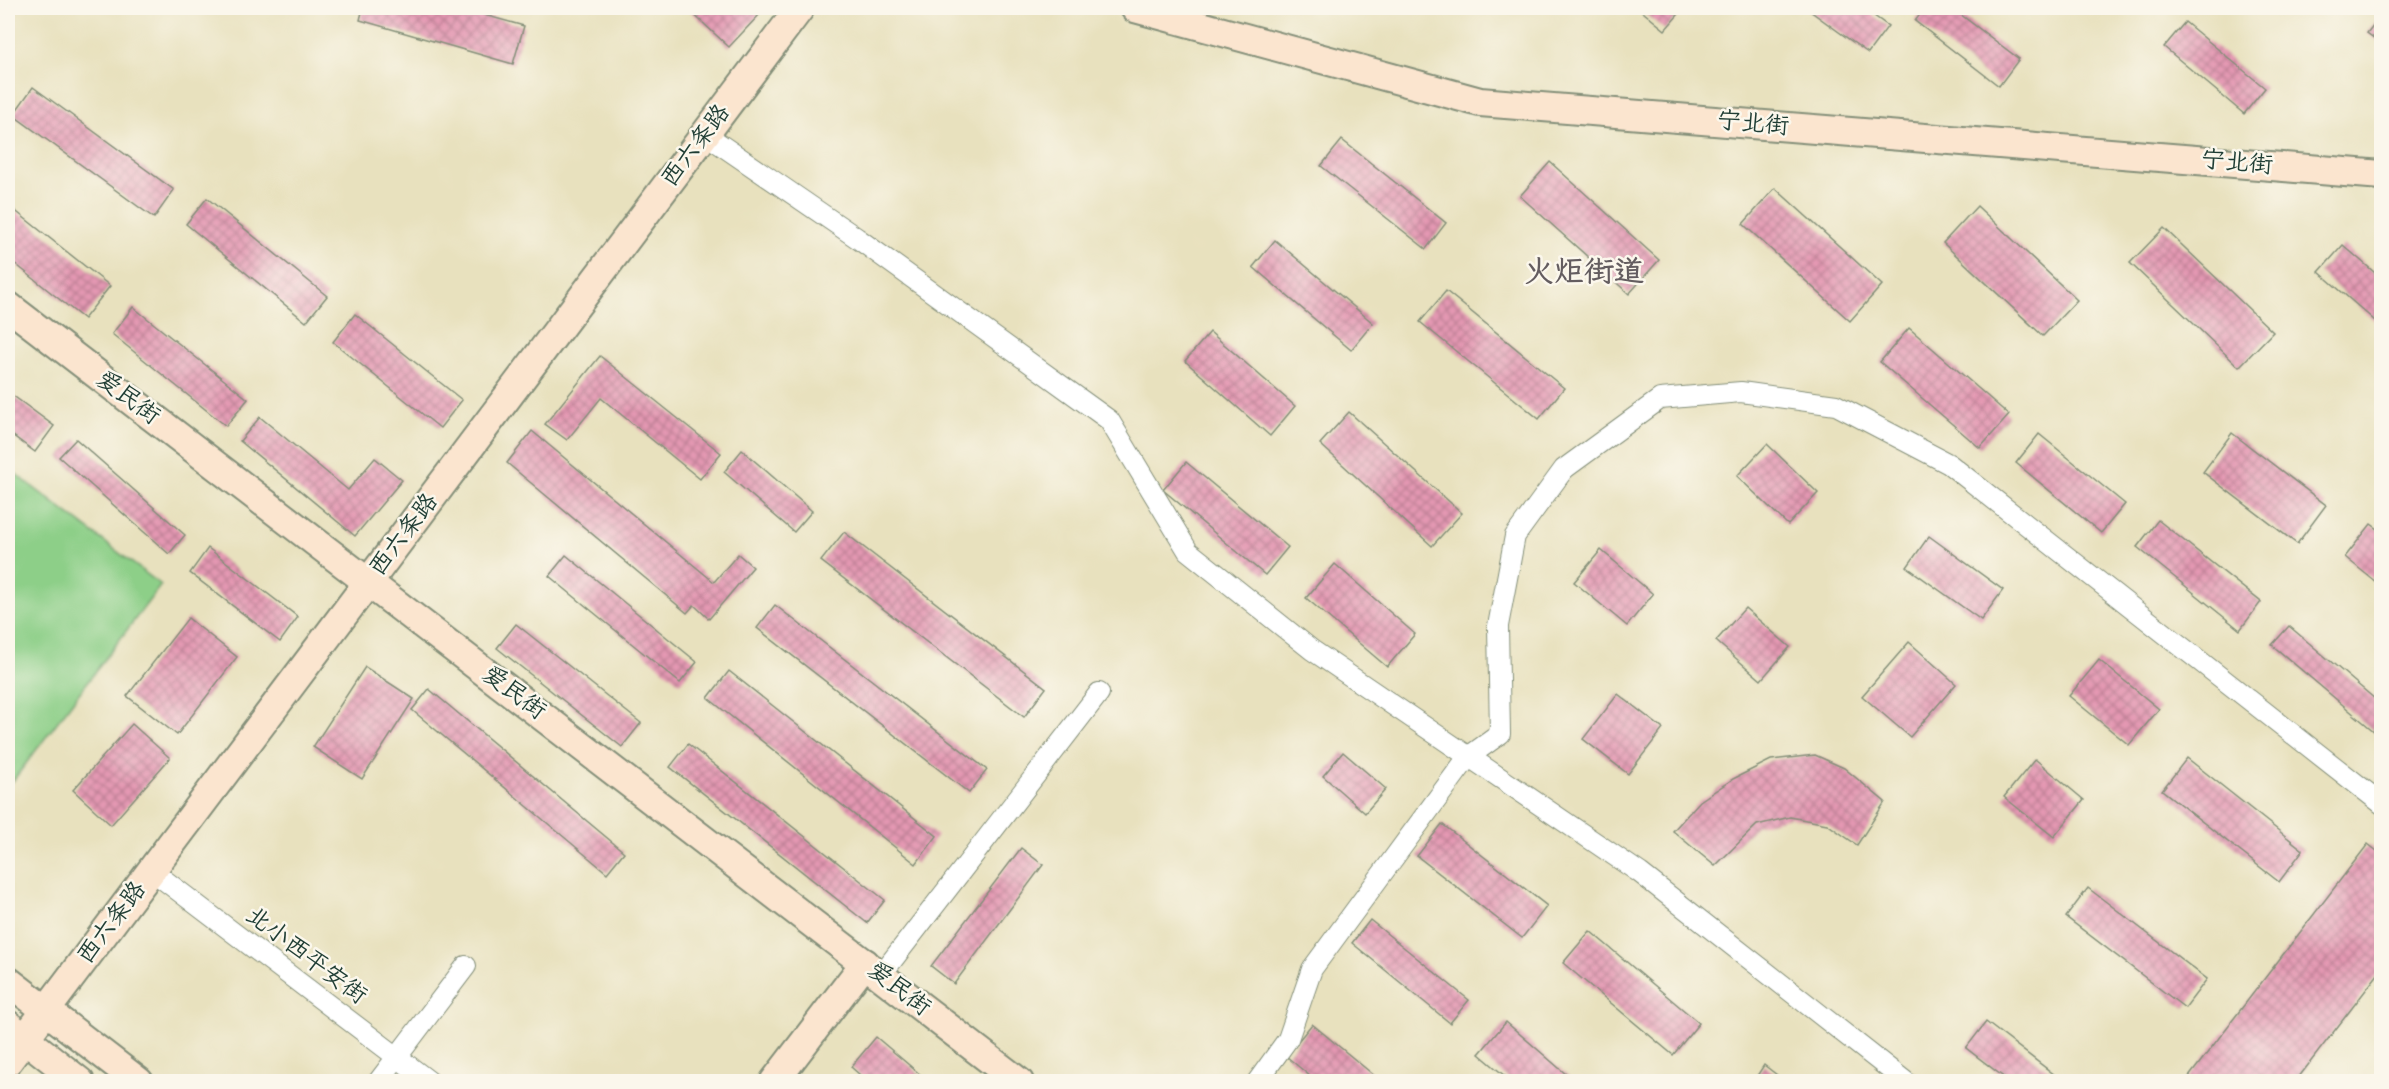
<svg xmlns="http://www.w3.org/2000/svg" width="2389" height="1089" font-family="Mynerve,'LXGW WenKai TC',sans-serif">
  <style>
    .green { fill: #8dcf88; stroke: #56865e; stroke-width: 1.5 }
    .building { fill: url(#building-cross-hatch) }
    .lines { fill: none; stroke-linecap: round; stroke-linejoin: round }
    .street-casing { stroke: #848f79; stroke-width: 22 }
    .secondary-casing { stroke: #848f79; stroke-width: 32 }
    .street { stroke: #fff; stroke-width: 20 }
    .secondary { stroke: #fbe5cf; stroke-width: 28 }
    .labels { text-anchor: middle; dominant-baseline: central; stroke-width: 5; stroke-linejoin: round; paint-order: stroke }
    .street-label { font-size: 24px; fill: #1f3d34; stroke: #fbf7ec }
    .district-label { font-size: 30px; font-weight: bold; fill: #645d60; stroke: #fbf7ec }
  </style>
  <defs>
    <pattern id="building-cross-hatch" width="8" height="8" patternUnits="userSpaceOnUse" patternTransform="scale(1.5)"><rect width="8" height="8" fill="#e498b2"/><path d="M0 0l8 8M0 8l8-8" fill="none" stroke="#b87d92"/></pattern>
  </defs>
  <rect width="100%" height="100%" fill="#fbf7ec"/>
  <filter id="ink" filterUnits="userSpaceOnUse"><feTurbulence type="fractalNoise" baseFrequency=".0167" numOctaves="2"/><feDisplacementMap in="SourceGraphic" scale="12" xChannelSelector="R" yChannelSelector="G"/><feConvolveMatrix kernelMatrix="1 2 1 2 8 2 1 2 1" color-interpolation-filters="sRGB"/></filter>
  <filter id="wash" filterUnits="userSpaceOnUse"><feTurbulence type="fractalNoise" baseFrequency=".008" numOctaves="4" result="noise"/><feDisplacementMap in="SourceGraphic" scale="24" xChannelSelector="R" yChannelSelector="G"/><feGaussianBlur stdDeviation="1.35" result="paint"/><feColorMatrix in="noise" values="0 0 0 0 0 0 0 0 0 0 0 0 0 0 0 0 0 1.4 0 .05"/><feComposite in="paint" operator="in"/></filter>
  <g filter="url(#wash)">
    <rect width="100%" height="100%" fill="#e8e1be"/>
    <path class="green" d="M8,468L161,585L12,782L8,778Z"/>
    <g id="blocks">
      <g class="building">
        <path d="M363,8H459L524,26L513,64L360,20Z"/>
        <path d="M687,8H751L759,15L729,47Z"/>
        <path d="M1638,8H1684L1665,30Z"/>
        <path d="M1806,8H1863L1888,26L1868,53Z"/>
        <path d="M1925,8H1952L2019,59L1999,86L1915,21Z"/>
        <path d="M2382,14V44L2367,33Z"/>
        <path d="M2185,22L2265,88L2244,114L2164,47Z"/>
        <path d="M33,87L174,190L154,218L13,115Z"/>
        <path d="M1342,140L1446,223L1426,249L1321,166Z"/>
        <path d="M1550,162L1659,260L1629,294L1520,196Z"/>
        <path d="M1775,188L1882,285L1850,321L1743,224Z"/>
        <path d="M207,198L327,296L306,322L186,224Z"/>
        <path d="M8,205L110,286L84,319L8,258Z"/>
        <path d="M1977,206L2077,300L2043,336L1943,243Z"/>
        <path d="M2164,228L2273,332L2239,367L2130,263Z"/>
        <path d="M1275,240L1373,323L1351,350L1253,267Z"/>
        <path d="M2343,245L2382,279V327L2319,272Z"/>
        <path d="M1446,291L1564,388L1539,419L1420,322Z"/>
        <path d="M133,307L248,399L226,426L112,334Z"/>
        <path d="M355,314L462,400L440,428L333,342Z"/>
        <path d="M1909,328L2009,415L1980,448L1880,362Z"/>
        <path d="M1210,332L1295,406L1270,436L1185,361Z"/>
        <path d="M600,356L721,453L700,479L601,398L567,440L545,424Z"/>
        <path d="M8,392L54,426L35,452L8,432Z"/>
        <path d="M1349,412L1462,513L1432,546L1320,444Z"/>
        <path d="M260,417L348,490L375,458L402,480L355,536L240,441Z"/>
        <path d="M532,431L714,582L738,554L753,567L709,619L694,605L687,613L507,463Z"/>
        <path d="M2232,433L2326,505L2297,544L2203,472Z"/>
        <path d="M2039,434L2125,504L2101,533L2016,463Z"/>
        <path d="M76,439L185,535L169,554L59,457Z"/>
        <path d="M1767,444L1818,493L1788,525L1737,476Z"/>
        <path d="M742,450L812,511L794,532L724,472Z"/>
        <path d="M1186,462L1288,547L1265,575L1163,490Z"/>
        <path d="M2158,520L2261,602L2240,630L2137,547Z"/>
        <path d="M2371,524L2382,532V587L2345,557Z"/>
        <path d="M844,532L1046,688L1024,717L821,561Z"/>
        <path d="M1929,536L2003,590L1981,620L1907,567Z"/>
        <path d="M208,548L298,617L280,642L190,573Z"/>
        <path d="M1601,550L1653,594L1627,626L1574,582Z"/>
        <path d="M566,555L697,662L680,683L549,576Z"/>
        <path d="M1335,564L1415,634L1387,667L1306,598Z"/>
        <path d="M775,605L987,770L969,793L757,628Z"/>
        <path d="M1745,608L1790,647L1761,680L1716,641Z"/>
        <path d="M188,618L237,657L177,735L127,696Z"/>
        <path d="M516,624L641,723L622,747L497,648Z"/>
        <path d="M2289,626L2382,705V738L2272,645Z"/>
        <path d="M1909,642L1956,684L1910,737L1862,696Z"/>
        <path d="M2099,660L2159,709L2129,745L2069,696Z"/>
        <path d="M365,667L414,699L362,779L313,747Z"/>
        <path d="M729,671L937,836L916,864L708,698Z"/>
        <path d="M429,689L624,852L607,873L412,710Z"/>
        <path d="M1618,694L1663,729L1628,774L1583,739Z"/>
        <path d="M132,724L170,758L111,825L73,790Z"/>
        <path d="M688,744L885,900L867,923L670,767Z"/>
        <path d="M1343,752L1386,789L1365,813L1323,776Z"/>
        <path d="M1815,755L1844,768L1885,802L1857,845L1827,824L1790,817L1757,825L1715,866L1673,831L1700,801L1733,779L1771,760Z"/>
        <path d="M2187,758L2303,850L2279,882L2162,790Z"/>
        <path d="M2035,759L2084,800L2054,837L2004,797Z"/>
        <path d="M1442,824L1547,906L1522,938L1417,856Z"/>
        <path d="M2368,844L2382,855V969L2295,1082H2185Z"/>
        <path d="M1021,848L1043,865L954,984L931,966Z"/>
        <path d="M2088,888L2207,979L2185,1008L2066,917Z"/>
        <path d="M1370,920L1469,1000L1450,1023L1352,943Z"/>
        <path d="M1590,931L1699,1023L1673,1055L1563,963Z"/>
        <path d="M1506,1022L1575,1082H1512L1479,1054Z"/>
        <path d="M1986,1022L2064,1082H2010L1966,1048Z"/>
        <path d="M1312,1024L1382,1082H1317L1286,1056Z"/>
        <path d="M876,1037L929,1082H868L851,1067Z"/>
        <path d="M1764,1065L1786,1082H1753Z"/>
      </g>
    </g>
  </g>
  <g filter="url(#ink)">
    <use href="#blocks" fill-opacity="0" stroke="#848f79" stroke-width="1.5"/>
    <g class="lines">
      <g class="street-casing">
        <g id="street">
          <path d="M705,134L857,238L1109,420L1188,551L1312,650L1640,873L1906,1082"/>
          <path d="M151,870L430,1082"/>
          <path d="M881,975L1099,693"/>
          <path d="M378,1082L466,966"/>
          <path d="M1257,1082L1288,1039L1312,969L1468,757L1500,734L1498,626L1515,536L1564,469L1660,399L1741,392L1836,405L1949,464L2382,804"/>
        </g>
      </g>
      <g class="secondary-casing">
        <g id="secondary">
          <path d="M1135,8L1480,102L2382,175"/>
          <path d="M8,306L1019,1082"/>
          <path d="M8,981L139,1082"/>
          <path d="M8,1025L80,1082"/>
          <path d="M8,1061L800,8"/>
          <path d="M774,1082L865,963"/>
        </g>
      </g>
      <use href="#street" class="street"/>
      <use href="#secondary" class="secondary"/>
    </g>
  </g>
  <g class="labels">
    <g class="street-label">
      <text transform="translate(1753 124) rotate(5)">宁北街</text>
      <text transform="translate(696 146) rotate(-53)">西六条路</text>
      <text transform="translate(2237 163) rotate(5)">宁北街</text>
      <text transform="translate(128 398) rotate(37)">爱民街</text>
      <text transform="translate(404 535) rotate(-53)">西六条路</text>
      <text transform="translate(514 693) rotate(37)">爱民街</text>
      <text transform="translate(112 923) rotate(-53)">西六条路</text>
      <text transform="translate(306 956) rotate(37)">北小西平安街</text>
      <text transform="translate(899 989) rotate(38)">爱民街</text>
    </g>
    <g class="district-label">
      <text x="1584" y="272">火炬街道</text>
    </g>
  </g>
  <rect width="2389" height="1089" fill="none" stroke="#fbf7ec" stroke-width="30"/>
</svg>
